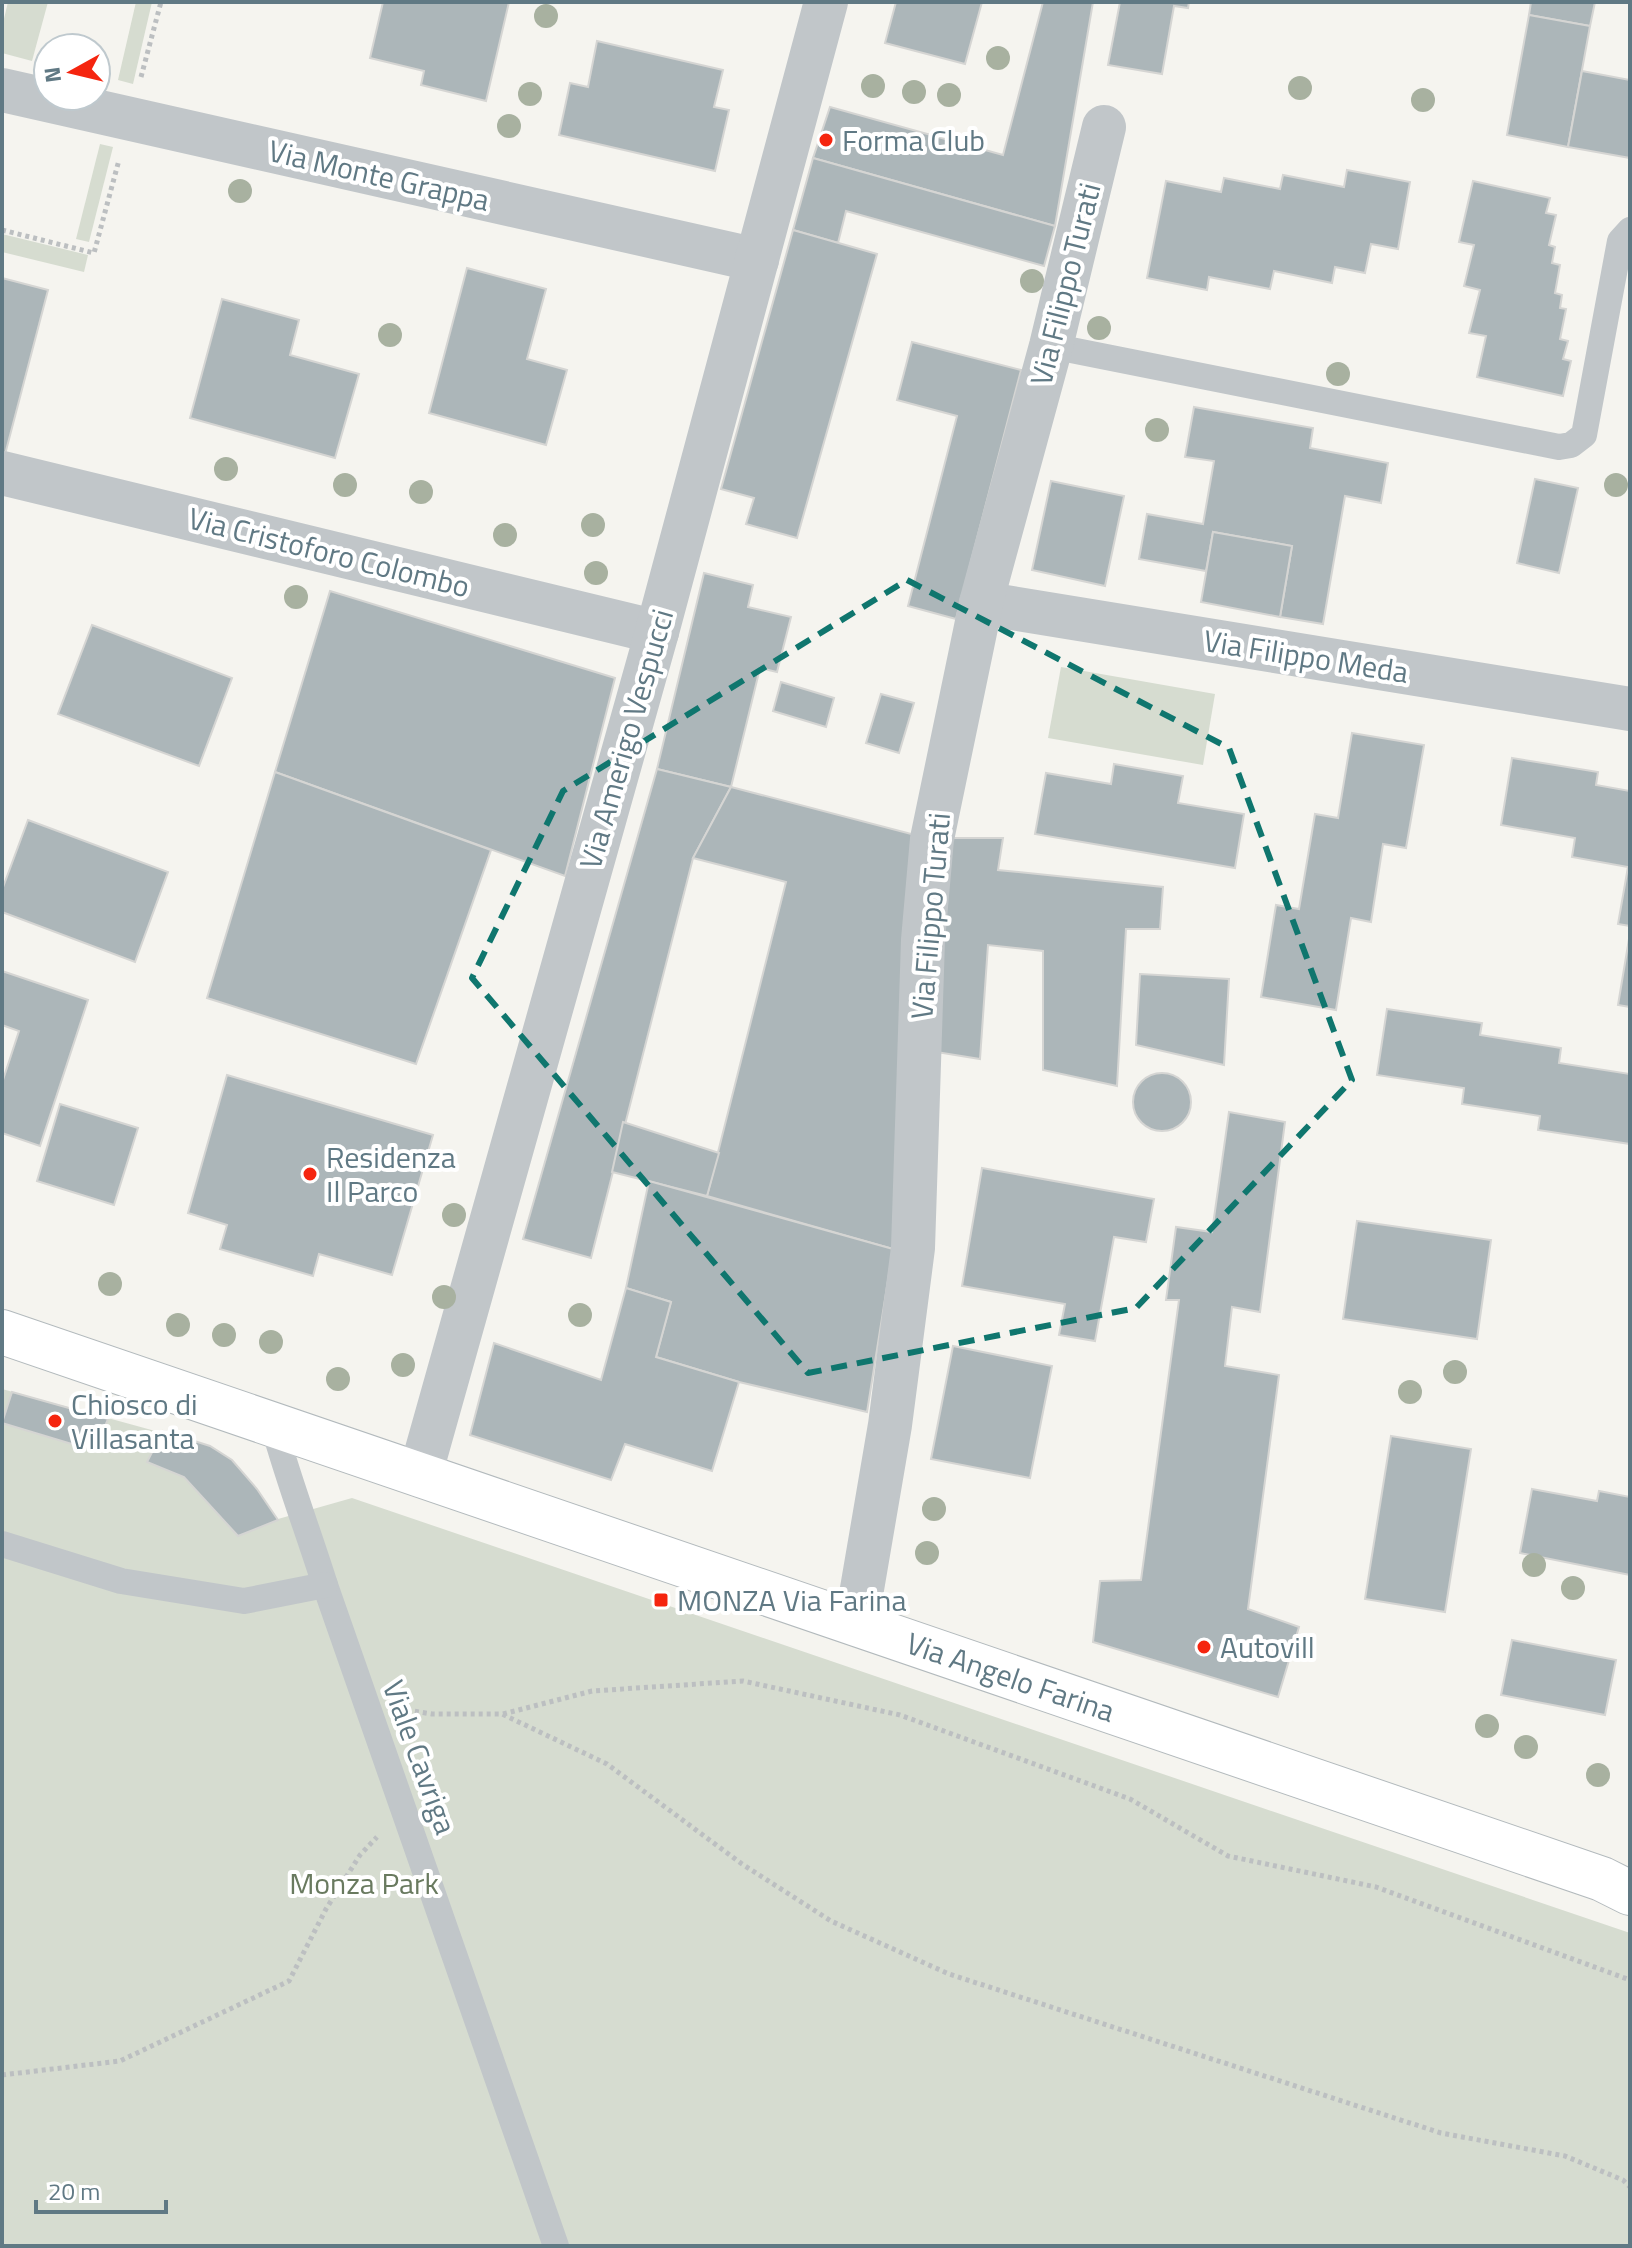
<svg xmlns="http://www.w3.org/2000/svg" width="1632" height="2248" font-family="'Titillium Web',sans-serif">
  <style>
    .green { fill: #d6dcd0 }
    .building { fill: #acb6b9; stroke: #d5d5d3; stroke-width: 2 }
    .lines { fill: none; stroke-linecap: round; stroke-linejoin: round }
    .secondary-casing { stroke: #b3babd; stroke-width: 46 }
    .path { stroke: #bcbfc1; stroke-width: 5; stroke-dasharray: 4 4; stroke-linecap: butt }
    .lane { stroke: #c1c6c9; stroke-width: 26 }
    .street { stroke: #c1c6c9; stroke-width: 44 }
    .secondary { stroke: #fff; stroke-width: 44 }
    .tree { fill: #a8b1a0 }
    .marked { fill: none; stroke: #0f766e; stroke-width: 6; stroke-dasharray: 16 10; stroke-linejoin: round }
    .poi-dot { fill: #f5250f; stroke: #fff; stroke-width: 3 }
    .labels { text-anchor: middle; dominant-baseline: central; stroke-width: 8; stroke-linejoin: round; paint-order: stroke }
    .poi-label { font-size: 30px; fill: #607984; stroke: #fff; text-anchor: start }
    .street-label { font-size: 30px; fill: #607984; stroke: #fff }
    .park-label { font-size: 30px; fill: #697a5f; stroke: #fff }
  </style>
  <rect width="100%" height="100%" fill="#f5f4ef"/>
  <g class="green">
    <path d="M8,2H48L32,61L2,53V27Z"/>
    <path d="M136,2H152L133,84L118,80Z"/>
    <path d="M100,144L113,147L89,242L76,239Z"/>
    <path d="M2,234L88,255L84,272L2,252Z"/>
    <path d="M1061,667L1215,694L1203,765L1048,738Z"/>
    <path d="M2,1389L210,1446C240,1465 258,1491 278,1519L352,1498L1630,1933V2246H2Z"/>
  </g>
  <g class="building">
    <path d="M383,2H509L486,101L421,85L424,71L370,58Z"/>
    <path d="M896,2H982L965,64L885,43Z"/>
    <path d="M1043,2H1093L1055,226L813,158L830,107L1003,155Z"/>
    <path d="M1120,2H1189L1188,8L1174,6L1162,74L1108,65Z"/>
    <path d="M1531,2H1595L1590,26L1529,15Z"/>
    <path d="M1529,15L1590,26L1568,147L1507,135Z"/>
    <path d="M597,41L723,70L714,107L729,110L715,171L559,135L570,83L588,87Z"/>
    <path d="M1582,71L1630,80V158L1568,147Z"/>
    <path d="M813,158L1055,226L1044,266L846,211L838,243L793,230Z"/>
    <path d="M1347,170L1410,182L1398,249L1371,244L1365,273L1335,267L1332,283L1274,271L1270,289L1209,277L1207,290L1147,278L1166,181L1221,192L1224,178L1280,189L1283,175L1344,187Z"/>
    <path d="M1473,181L1550,198L1546,213L1556,215L1549,245L1555,247L1552,263L1560,265L1555,293L1562,295L1560,308L1566,309L1560,339L1568,341L1563,359L1571,361L1563,396L1477,377L1486,336L1469,333L1480,290L1464,286L1474,245L1459,242Z"/>
    <path d="M793,230L877,254L797,538L746,524L754,498L721,489Z"/>
    <path d="M467,268L546,289L527,359L567,370L546,445L429,413Z"/>
    <path d="M2,278L48,290L2,466Z"/>
    <path d="M222,299L299,320L290,355L359,374L335,458L190,418Z"/>
    <path d="M912,342L1021,370L956,619L908,606L957,416L897,400Z"/>
    <path d="M1194,407L1313,428L1310,448L1388,463L1381,503L1345,496L1323,624L1280,617L1292,546L1213,532L1206,571L1139,559L1147,514L1203,524L1214,461L1185,457Z"/>
    <path d="M1535,479L1578,488L1559,573L1517,563Z"/>
    <path d="M1051,481L1124,496L1105,586L1032,570Z"/>
    <path d="M1213,532L1292,546L1280,617L1201,602Z"/>
    <path d="M704,573L753,585L748,607L791,617L777,672L760,668L731,787L657,769Z"/>
    <path d="M330,591L615,678L565,876L275,772Z"/>
    <path d="M92,625L232,678L199,766L58,714Z"/>
    <path d="M781,682L834,698L826,727L773,711Z"/>
    <path d="M881,694L914,703L899,753L866,743Z"/>
    <path d="M1352,733L1424,745L1406,848L1383,844L1371,922L1351,918L1336,1010L1261,997L1276,905L1299,909L1315,814L1338,818Z"/>
    <path d="M1512,758L1598,772L1596,785L1630,791V926L1618,924L1628,867L1572,857L1575,838L1501,825Z"/>
    <path d="M1114,764L1183,776L1178,803L1244,814L1235,868L1035,834L1046,773L1111,784Z"/>
    <path d="M657,769L731,787L693,858L591,1258L523,1239Z"/>
    <path d="M275,772L491,850L416,1064L207,998Z"/>
    <path d="M731,787L919,836L893,1249L707,1196L786,882L693,858Z"/>
    <path d="M28,820L168,872L135,962L2,912V890Z"/>
    <path d="M941,838H1003L998,870L1163,887L1160,929H1126L1117,1086L1043,1070V951L988,945L980,1059L930,1051Z"/>
    <path d="M1630,933V1007L1618,1005Z"/>
    <path d="M2,971L88,1000L40,1146L2,1133V1083L19,1031L2,1025Z"/>
    <path d="M1140,974L1229,979L1224,1065L1136,1045Z"/>
    <path d="M1387,1009L1482,1023L1480,1035L1561,1048L1559,1063L1630,1074V1144L1538,1130L1540,1116L1462,1104L1464,1088L1377,1075Z"/>
    <circle cx="1162" cy="1102" r="29"/>
    <path d="M227,1075L433,1135L392,1275L319,1254L313,1276L220,1249L227,1225L188,1213Z"/>
    <path d="M60,1104L138,1128L114,1205L37,1181Z"/>
    <path d="M1229,1112L1285,1122L1260,1312L1232,1307L1225,1366L1279,1375L1248,1609L1299,1627L1278,1697L1093,1642L1100,1581L1141,1580L1179,1300H1166L1176,1227L1212,1232Z"/>
    <path d="M623,1122L719,1153L707,1196L612,1172Z"/>
    <path d="M982,1168L1154,1199L1146,1242L1114,1237L1095,1341L1059,1335L1065,1304L962,1286Z"/>
    <path d="M649,1181L893,1249L867,1412L739,1382L656,1357L671,1302L626,1288Z"/>
    <path d="M1357,1221L1491,1240L1477,1339L1343,1319Z"/>
    <path d="M626,1288L671,1302L656,1357L739,1382L712,1471L625,1444L611,1480L470,1435L494,1343L601,1380Z"/>
    <path d="M953,1346L1052,1366L1030,1478L931,1459Z"/>
    <path d="M12,1392L108,1419L95,1451L2,1423Z"/>
    <path d="M163,1431L210,1446L232,1460L257,1489L278,1520L238,1536L184,1477L147,1462Z"/>
    <path d="M1391,1436L1471,1449L1445,1612L1365,1599Z"/>
    <path d="M1532,1489L1597,1501L1599,1491L1630,1497V1575L1520,1553Z"/>
    <path d="M1512,1640L1616,1660L1605,1715L1501,1695Z"/>
  </g>
  <g class="lines">
    <g class="secondary-casing">
      <g id="secondary">
        <path id="s1" d="M2,1332L1602,1879L1630,1893"/>
      </g>
    </g>
    <g class="path">
      <path d="M141,77L161,2"/>
      <path d="M2,230L94,253L119,160"/>
      <path d="M407,1710L432,1714H502L607,1764L742,1864L831,1921L949,1974L1441,2133L1565,2156L1623,2180L1630,2187"/>
      <path d="M503,1714L592,1691L743,1681L900,1715L1130,1799L1228,1856L1376,1887L1630,1980"/>
      <path d="M2,2075L120,2061L289,1981L326,1909L360,1855L377,1837"/>
    </g>
    <g class="lane">
      <path d="M1051,346L1559,447L1571,445L1584,435L1620,241L1630,230"/>
      <path d="M273,1424C288,1479 308,1531 325,1585L556,2246"/>
      <path d="M2,1544L121,1581L244,1601L325,1585"/>
    </g>
    <g class="street">
      <path d="M2,90L757,260"/>
      <path d="M2,473L657,632"/>
      <path d="M981,603L1630,709"/>
      <path d="M420,1475L657,632L826,2"/>
      <path d="M856,1624L890,1425L913,1248L923,940L932,839L981,603L1051,346L1104,127"/>
    </g>
    <use href="#secondary" class="secondary"/>
  </g>
  <g class="tree">
    <circle cx="546" cy="16" r="12"/>
    <circle cx="998" cy="58" r="12"/>
    <circle cx="873" cy="86" r="12"/>
    <circle cx="1300" cy="88" r="12"/>
    <circle cx="914" cy="92" r="12"/>
    <circle cx="530" cy="94" r="12"/>
    <circle cx="949" cy="95" r="12"/>
    <circle cx="1423" cy="100" r="12"/>
    <circle cx="509" cy="126" r="12"/>
    <circle cx="240" cy="191" r="12"/>
    <circle cx="1032" cy="281" r="12"/>
    <circle cx="1099" cy="328" r="12"/>
    <circle cx="390" cy="335" r="12"/>
    <circle cx="1338" cy="374" r="12"/>
    <circle cx="1157" cy="430" r="12"/>
    <circle cx="226" cy="469" r="12"/>
    <circle cx="345" cy="485" r="12"/>
    <circle cx="1616" cy="485" r="12"/>
    <circle cx="421" cy="492" r="12"/>
    <circle cx="593" cy="525" r="12"/>
    <circle cx="505" cy="535" r="12"/>
    <circle cx="596" cy="573" r="12"/>
    <circle cx="296" cy="597" r="12"/>
    <circle cx="454" cy="1215" r="12"/>
    <circle cx="110" cy="1284" r="12"/>
    <circle cx="444" cy="1297" r="12"/>
    <circle cx="580" cy="1315" r="12"/>
    <circle cx="178" cy="1325" r="12"/>
    <circle cx="224" cy="1335" r="12"/>
    <circle cx="271" cy="1342" r="12"/>
    <circle cx="403" cy="1365" r="12"/>
    <circle cx="1455" cy="1372" r="12"/>
    <circle cx="338" cy="1379" r="12"/>
    <circle cx="1410" cy="1392" r="12"/>
    <circle cx="934" cy="1509" r="12"/>
    <circle cx="927" cy="1553" r="12"/>
    <circle cx="1534" cy="1565" r="12"/>
    <circle cx="1573" cy="1588" r="12"/>
    <circle cx="1487" cy="1726" r="12"/>
    <circle cx="1526" cy="1747" r="12"/>
    <circle cx="1598" cy="1775" r="12"/>
  </g>
  <path class="marked" d="M907,580L1229,748L1352,1080L1136,1308L808,1373L472,978L563,791Z"/>
  <g class="poi-dot">
    <circle cx="826" cy="140" r="8"/>
    <circle cx="310" cy="1174" r="8"/>
    <circle cx="55" cy="1421" r="8"/>
    <rect x="653" y="1592" width="16" height="16" rx="4"/>
    <circle cx="1204" cy="1647" r="8"/>
  </g>
  <g class="labels">
    <g class="poi-label">
      <text x="842" y="140">Forma Club</text>
      <text x="326" y="1157">Residenza<tspan x="326" dy="34">Il Parco</tspan></text>
      <text x="71" y="1404">Chiosco di<tspan x="71" dy="34">Villasanta</tspan></text>
      <text x="677" y="1600">MONZA Via Farina</text>
      <text x="1220" y="1647">Autovill</text>
    </g>
    <g class="street-label">
      <text transform="translate(379 175) rotate(13)">Via Monte Grappa</text>
      <text transform="translate(1065 284) rotate(-76)">Via Filippo Turati</text>
      <text transform="translate(329 552) rotate(14)">Via Cristoforo Colombo</text>
      <text transform="translate(1306 656) rotate(9)">Via Filippo Meda</text>
      <text transform="translate(626 739) rotate(-74)">Via Amerigo Vespucci</text>
      <text transform="translate(930 916) rotate(-85)">Via Filippo Turati</text>
      <text stroke="none"><textPath href="#s1" startOffset="1066">Via Angelo Farina</textPath></text>
      <text transform="translate(420 1757) rotate(70)">Viale Cavriga</text>
    </g>
    <g class="park-label">
      <text x="364" y="1883">Monza Park</text>
    </g>
  </g>
  <rect width="1632" height="2248" fill="none" stroke="#607984" stroke-width="8"/>
  <g transform="translate(72 72) rotate(262)"><circle r="38" fill="#ffffff" stroke="#bfc9ce" stroke-width="2"/>
  <path d="M0-6L14 30L0 20L-14 30Z" fill="#f5250f"/>
  <text y="-12" font-size="22" font-weight="bold" text-anchor="middle" fill="#607984">N</text>
  </g>
  <path d="M36 2200v12h130v-12" fill="none" stroke="#607984" stroke-width="4"/>
  <text x="48" y="2200" font-size="24" fill="#607984" stroke="#ffffff" stroke-width="6" paint-order="stroke">20 m</text>
</svg>
